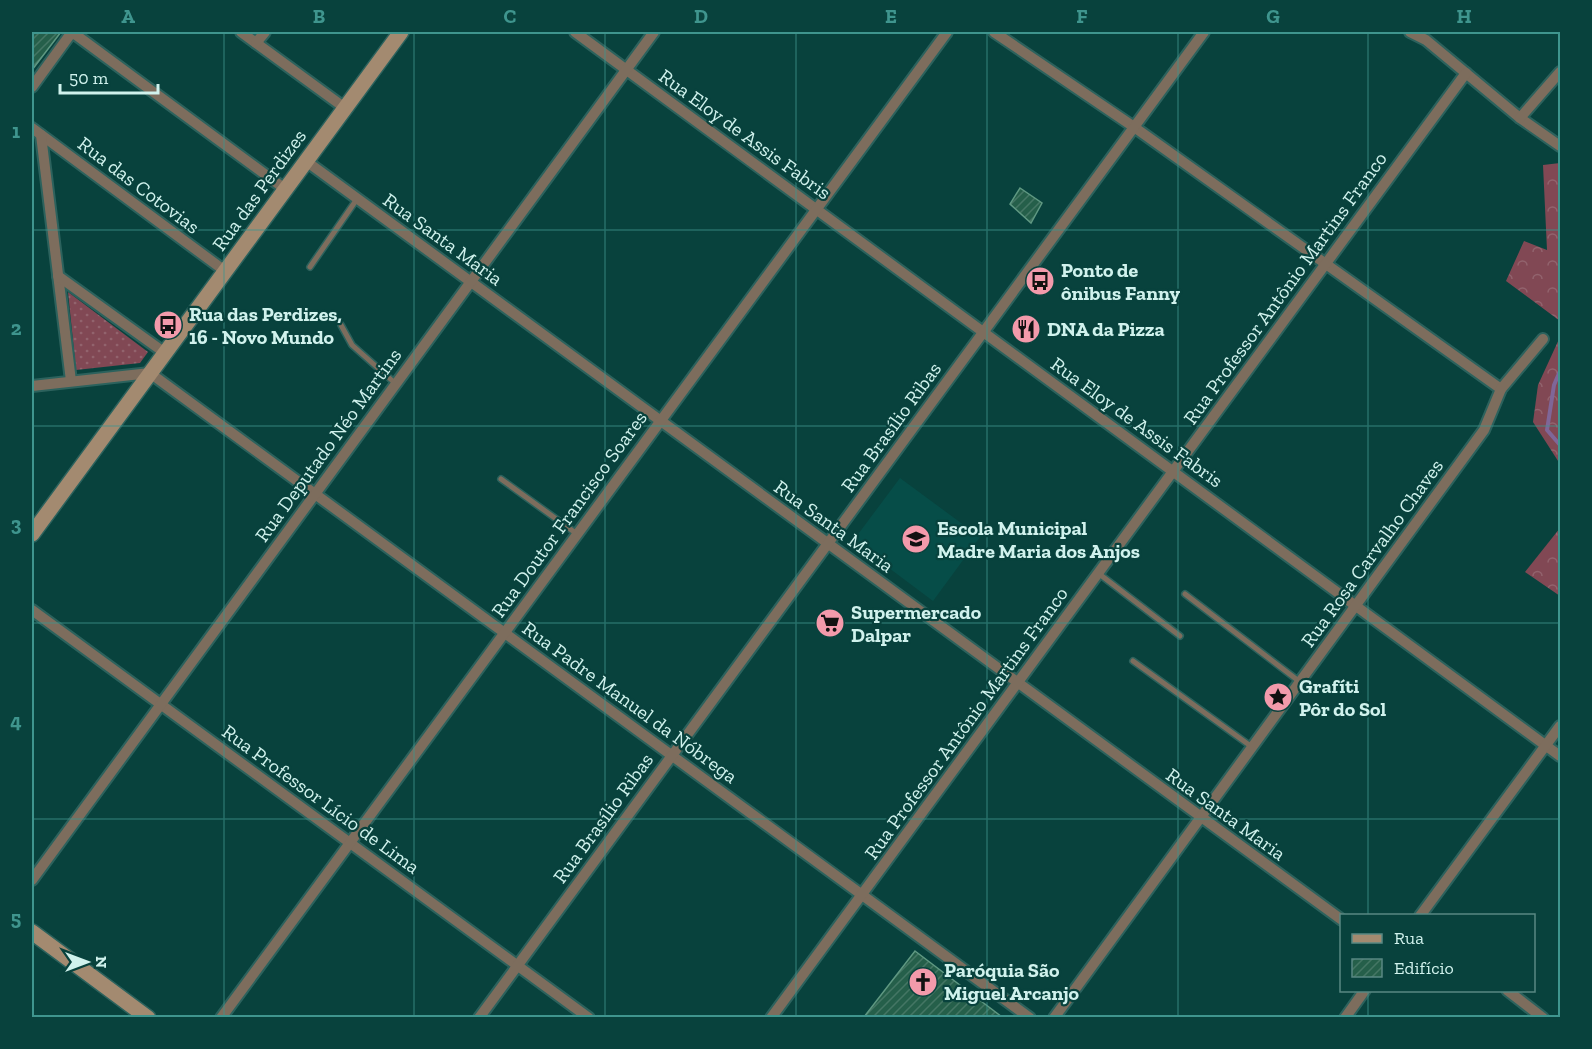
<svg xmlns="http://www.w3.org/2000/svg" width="1592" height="1049" font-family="'Zilla Slab',serif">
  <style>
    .built { fill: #064d48 }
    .forest { fill: url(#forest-crowns) }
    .park { fill: url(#park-dots) }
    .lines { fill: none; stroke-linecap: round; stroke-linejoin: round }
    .stream { stroke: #7f6698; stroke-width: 4 }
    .building { fill: url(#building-hatch); stroke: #5f9882; stroke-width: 1.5 }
    .lane-casing { stroke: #2c625d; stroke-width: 8 }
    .street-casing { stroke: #2c625d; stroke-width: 14 }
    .secondary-casing { stroke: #2c625d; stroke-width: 18 }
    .lane { stroke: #7d6d5d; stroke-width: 5 }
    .street { stroke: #7d6d5d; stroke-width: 10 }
    .secondary { stroke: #a38a70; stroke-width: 15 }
    .grid { fill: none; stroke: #3f958e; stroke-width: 1.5; stroke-opacity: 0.55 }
    .labels { text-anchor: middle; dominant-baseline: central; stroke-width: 4.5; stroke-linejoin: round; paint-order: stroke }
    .street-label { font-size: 20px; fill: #d0f2ed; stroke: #08423d }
    .poi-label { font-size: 20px; font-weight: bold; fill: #d0f2ed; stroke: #08423d; text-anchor: start }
    .neatline { fill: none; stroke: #3f958e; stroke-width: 2 }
    .grid-label { font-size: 20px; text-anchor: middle; font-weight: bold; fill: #3f958e }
  </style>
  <defs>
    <pattern id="forest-crowns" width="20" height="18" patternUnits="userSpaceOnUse" patternTransform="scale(1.5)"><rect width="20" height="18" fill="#814854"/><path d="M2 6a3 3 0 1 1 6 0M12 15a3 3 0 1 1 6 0" fill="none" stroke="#92636d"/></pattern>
    <pattern id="park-dots" width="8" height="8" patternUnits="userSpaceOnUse" patternTransform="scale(1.5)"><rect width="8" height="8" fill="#814854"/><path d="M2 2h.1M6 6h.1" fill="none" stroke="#92636d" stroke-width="1.8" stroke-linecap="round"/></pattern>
    <pattern id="building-hatch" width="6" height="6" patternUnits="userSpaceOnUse" patternTransform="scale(1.5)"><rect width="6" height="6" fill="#255f4a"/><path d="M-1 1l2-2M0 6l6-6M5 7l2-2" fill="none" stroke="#447664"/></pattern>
  </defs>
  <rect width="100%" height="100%" fill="#08423d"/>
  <path class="built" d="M900,478L980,537L933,601L853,541Z"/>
  <g class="forest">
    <path d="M1560,163V321L1506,281L1524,241L1547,250L1543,165Z"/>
    <path d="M1560,337V464L1533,422L1538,385Z"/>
    <path d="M1560,528V596L1525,572Z"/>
  </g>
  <path class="park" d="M68,292L148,352L140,363L76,370Z"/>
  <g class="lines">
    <path class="stream" d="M1560,371L1554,385L1547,430L1560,445"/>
  </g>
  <g class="building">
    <path d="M32,32H61L32,70Z"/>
    <path d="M1020,188L1042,203L1031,223L1010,204Z"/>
    <path d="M1023,318L1037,329L1030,341L1015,330Z"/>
    <path d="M915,951L1002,1017H864Z"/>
  </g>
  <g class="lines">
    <g class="lane-casing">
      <g id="lane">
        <path d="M310,267L357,199"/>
        <path d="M341,325L352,345L396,384"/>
        <path d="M501,479L577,534"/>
        <path d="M1098,573L1180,636"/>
        <path d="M1185,594L1300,682"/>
        <path d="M1133,661L1252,747"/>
      </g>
    </g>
    <g class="street-casing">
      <g id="street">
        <path d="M241,32L345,108"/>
        <path d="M575,32L1560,756"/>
        <path d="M994,32L1134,127L1501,389"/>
        <path d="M1410,32L1426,40L1520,118L1560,146"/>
        <path d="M256,43L265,32"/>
        <path d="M32,87L72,32L285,189"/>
        <path d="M1520,118L1560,72"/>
        <path d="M32,128L225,271"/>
        <path d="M41,135L71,381"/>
        <path d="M306,161L1342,920"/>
        <path d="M58,276L165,353"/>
        <path d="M32,386L150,373L1030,1018"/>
        <path d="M32,610L589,1018"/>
        <path d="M32,880L654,32"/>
        <path d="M1420,916L1560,726"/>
        <path d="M1507,990L1543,1018"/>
        <path d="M221,1018L947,32"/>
        <path d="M479,1018L1204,32"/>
        <path d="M771,1018L1466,73"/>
        <path d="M1054,1018L1484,430L1501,389L1543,339"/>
        <path d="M1345,1018L1365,990"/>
      </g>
    </g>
    <g class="secondary-casing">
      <g id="secondary">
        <path d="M32,534L401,32"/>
        <path d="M32,932L148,1018"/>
      </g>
    </g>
    <use href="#lane" class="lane"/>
    <use href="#street" class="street"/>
    <use href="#secondary" class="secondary"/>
  </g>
  <path class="grid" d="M224,32V1018M414,32V1018M605,32V1018M796,32V1018M987,32V1018M1178,32V1018M1368,32V916M32,230H1560M32,426H1560M32,623H1560M32,819H1560M1368,990V1018"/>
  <defs>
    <g id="bus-disc" transform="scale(1.5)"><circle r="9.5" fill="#f39aab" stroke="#08423d"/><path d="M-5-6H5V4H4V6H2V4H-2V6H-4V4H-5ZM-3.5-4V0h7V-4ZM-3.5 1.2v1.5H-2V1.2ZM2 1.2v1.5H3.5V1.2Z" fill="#111"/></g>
    <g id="restaurant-disc" transform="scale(1.5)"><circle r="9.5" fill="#f39aab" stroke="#08423d"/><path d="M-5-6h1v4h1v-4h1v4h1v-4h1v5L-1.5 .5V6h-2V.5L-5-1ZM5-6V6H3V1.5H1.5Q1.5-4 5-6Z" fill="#111"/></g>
    <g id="school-disc" transform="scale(1.5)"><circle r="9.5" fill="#f39aab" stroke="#08423d"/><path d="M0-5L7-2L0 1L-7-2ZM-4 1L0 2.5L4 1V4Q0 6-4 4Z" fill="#111"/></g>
    <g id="supermarket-disc" transform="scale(1.5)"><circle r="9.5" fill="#f39aab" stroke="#08423d"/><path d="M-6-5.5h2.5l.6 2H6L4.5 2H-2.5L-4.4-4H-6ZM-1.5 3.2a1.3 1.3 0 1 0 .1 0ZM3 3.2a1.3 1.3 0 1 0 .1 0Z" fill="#111"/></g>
    <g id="sight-disc" transform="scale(1.5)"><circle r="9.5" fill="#f39aab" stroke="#08423d"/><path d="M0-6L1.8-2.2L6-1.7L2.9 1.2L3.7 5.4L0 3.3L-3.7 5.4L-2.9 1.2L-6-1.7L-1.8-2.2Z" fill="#111"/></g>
    <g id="church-disc" transform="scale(1.5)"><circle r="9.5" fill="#f39aab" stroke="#08423d"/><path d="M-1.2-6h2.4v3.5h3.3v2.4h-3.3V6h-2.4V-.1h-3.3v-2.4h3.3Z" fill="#111"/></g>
  </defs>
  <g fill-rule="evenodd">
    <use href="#bus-disc" x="1040" y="281"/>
    <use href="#bus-disc" x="168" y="325"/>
    <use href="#restaurant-disc" x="1026" y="329"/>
    <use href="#school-disc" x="916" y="539"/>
    <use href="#supermarket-disc" x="830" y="623"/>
    <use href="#sight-disc" x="1278" y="697"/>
    <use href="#church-disc" x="923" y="982"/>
  </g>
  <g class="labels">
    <g class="street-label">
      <text transform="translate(745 134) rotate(36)">Rua Eloy de Assis Fabris</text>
      <text transform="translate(139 185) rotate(37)">Rua das Cotovias</text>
      <text transform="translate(259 190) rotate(-54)">Rua das Perdizes</text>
      <text transform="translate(443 239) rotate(36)">Rua Santa Maria</text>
      <text transform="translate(1285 288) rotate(-54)">Rua Professor Antônio Martins Franco</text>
      <text transform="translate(1137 422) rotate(36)">Rua Eloy de Assis Fabris</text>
      <text transform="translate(891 427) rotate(-54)">Rua Brasílio Ribas</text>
      <text transform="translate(328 445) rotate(-54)">Rua Deputado Néo Martins</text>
      <text transform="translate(569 514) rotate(-54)">Rua Doutor Francisco Soares</text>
      <text transform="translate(834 526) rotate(36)">Rua Santa Maria</text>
      <text transform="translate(1372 553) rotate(-54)">Rua Rosa Carvalho Chaves</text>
      <text transform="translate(630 702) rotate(36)">Rua Padre Manuel da Nóbrega</text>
      <text transform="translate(966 723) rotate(-54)">Rua Professor Antônio Martins Franco</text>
      <text transform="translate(321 799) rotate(36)">Rua Professor Lício de Lima</text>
      <text transform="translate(1226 814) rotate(36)">Rua Santa Maria</text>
      <text transform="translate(603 818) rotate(-54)">Rua Brasílio Ribas</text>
    </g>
    <g class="poi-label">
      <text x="1061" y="270">Ponto de<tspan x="1061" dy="23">ônibus Fanny</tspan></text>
      <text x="189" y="314">Rua das Perdizes,<tspan x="189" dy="23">16 - Novo Mundo</tspan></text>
      <text x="1047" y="329">DNA da Pizza</text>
      <text x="937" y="528">Escola Municipal<tspan x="937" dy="23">Madre Maria dos Anjos</tspan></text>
      <text x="851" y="612">Supermercado<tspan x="851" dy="23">Dalpar</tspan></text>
      <text x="1299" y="686">Grafíti<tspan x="1299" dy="23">Pôr do Sol</tspan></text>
      <text x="944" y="970">Paróquia São<tspan x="944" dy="23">Miguel Arcanjo</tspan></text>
    </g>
  </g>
  <rect width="1592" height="1049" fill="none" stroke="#08423d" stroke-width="66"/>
  <rect x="1340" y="914" width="195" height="78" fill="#08423d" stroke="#588883" stroke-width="1.5"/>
  <rect x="1352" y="934" width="30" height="9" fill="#a38a70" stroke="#588883" stroke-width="1.5"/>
  <text x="1394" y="944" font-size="18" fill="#d0f2ed">Rua</text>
  <rect x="1352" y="959" width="30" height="18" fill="url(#building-hatch)" stroke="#588883" stroke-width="1.5"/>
  <text x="1394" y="974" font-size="18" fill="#d0f2ed">Edifício</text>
  <g transform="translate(87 962) rotate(90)" stroke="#08423d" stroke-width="4.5" paint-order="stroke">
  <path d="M0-4.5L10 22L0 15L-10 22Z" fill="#d0f2ed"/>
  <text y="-9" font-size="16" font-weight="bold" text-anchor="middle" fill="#d0f2ed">N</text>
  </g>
  <path d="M60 84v9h98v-9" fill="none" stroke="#d0f2ed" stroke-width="3"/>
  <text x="69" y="84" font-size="18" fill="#d0f2ed" stroke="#08423d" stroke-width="4.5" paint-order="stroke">50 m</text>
  <rect x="33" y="33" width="1526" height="983" class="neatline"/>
  <g class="grid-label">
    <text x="128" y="23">A</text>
    <text x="319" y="23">B</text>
    <text x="510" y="23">C</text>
    <text x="701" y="23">D</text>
    <text x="891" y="23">E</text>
    <text x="1082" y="23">F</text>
    <text x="1273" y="23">G</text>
    <text x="1464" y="23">H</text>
    <text x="16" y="138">1</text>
    <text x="16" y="335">2</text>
    <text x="16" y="531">3</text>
    <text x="16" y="728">4</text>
    <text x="16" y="925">5</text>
  </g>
</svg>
